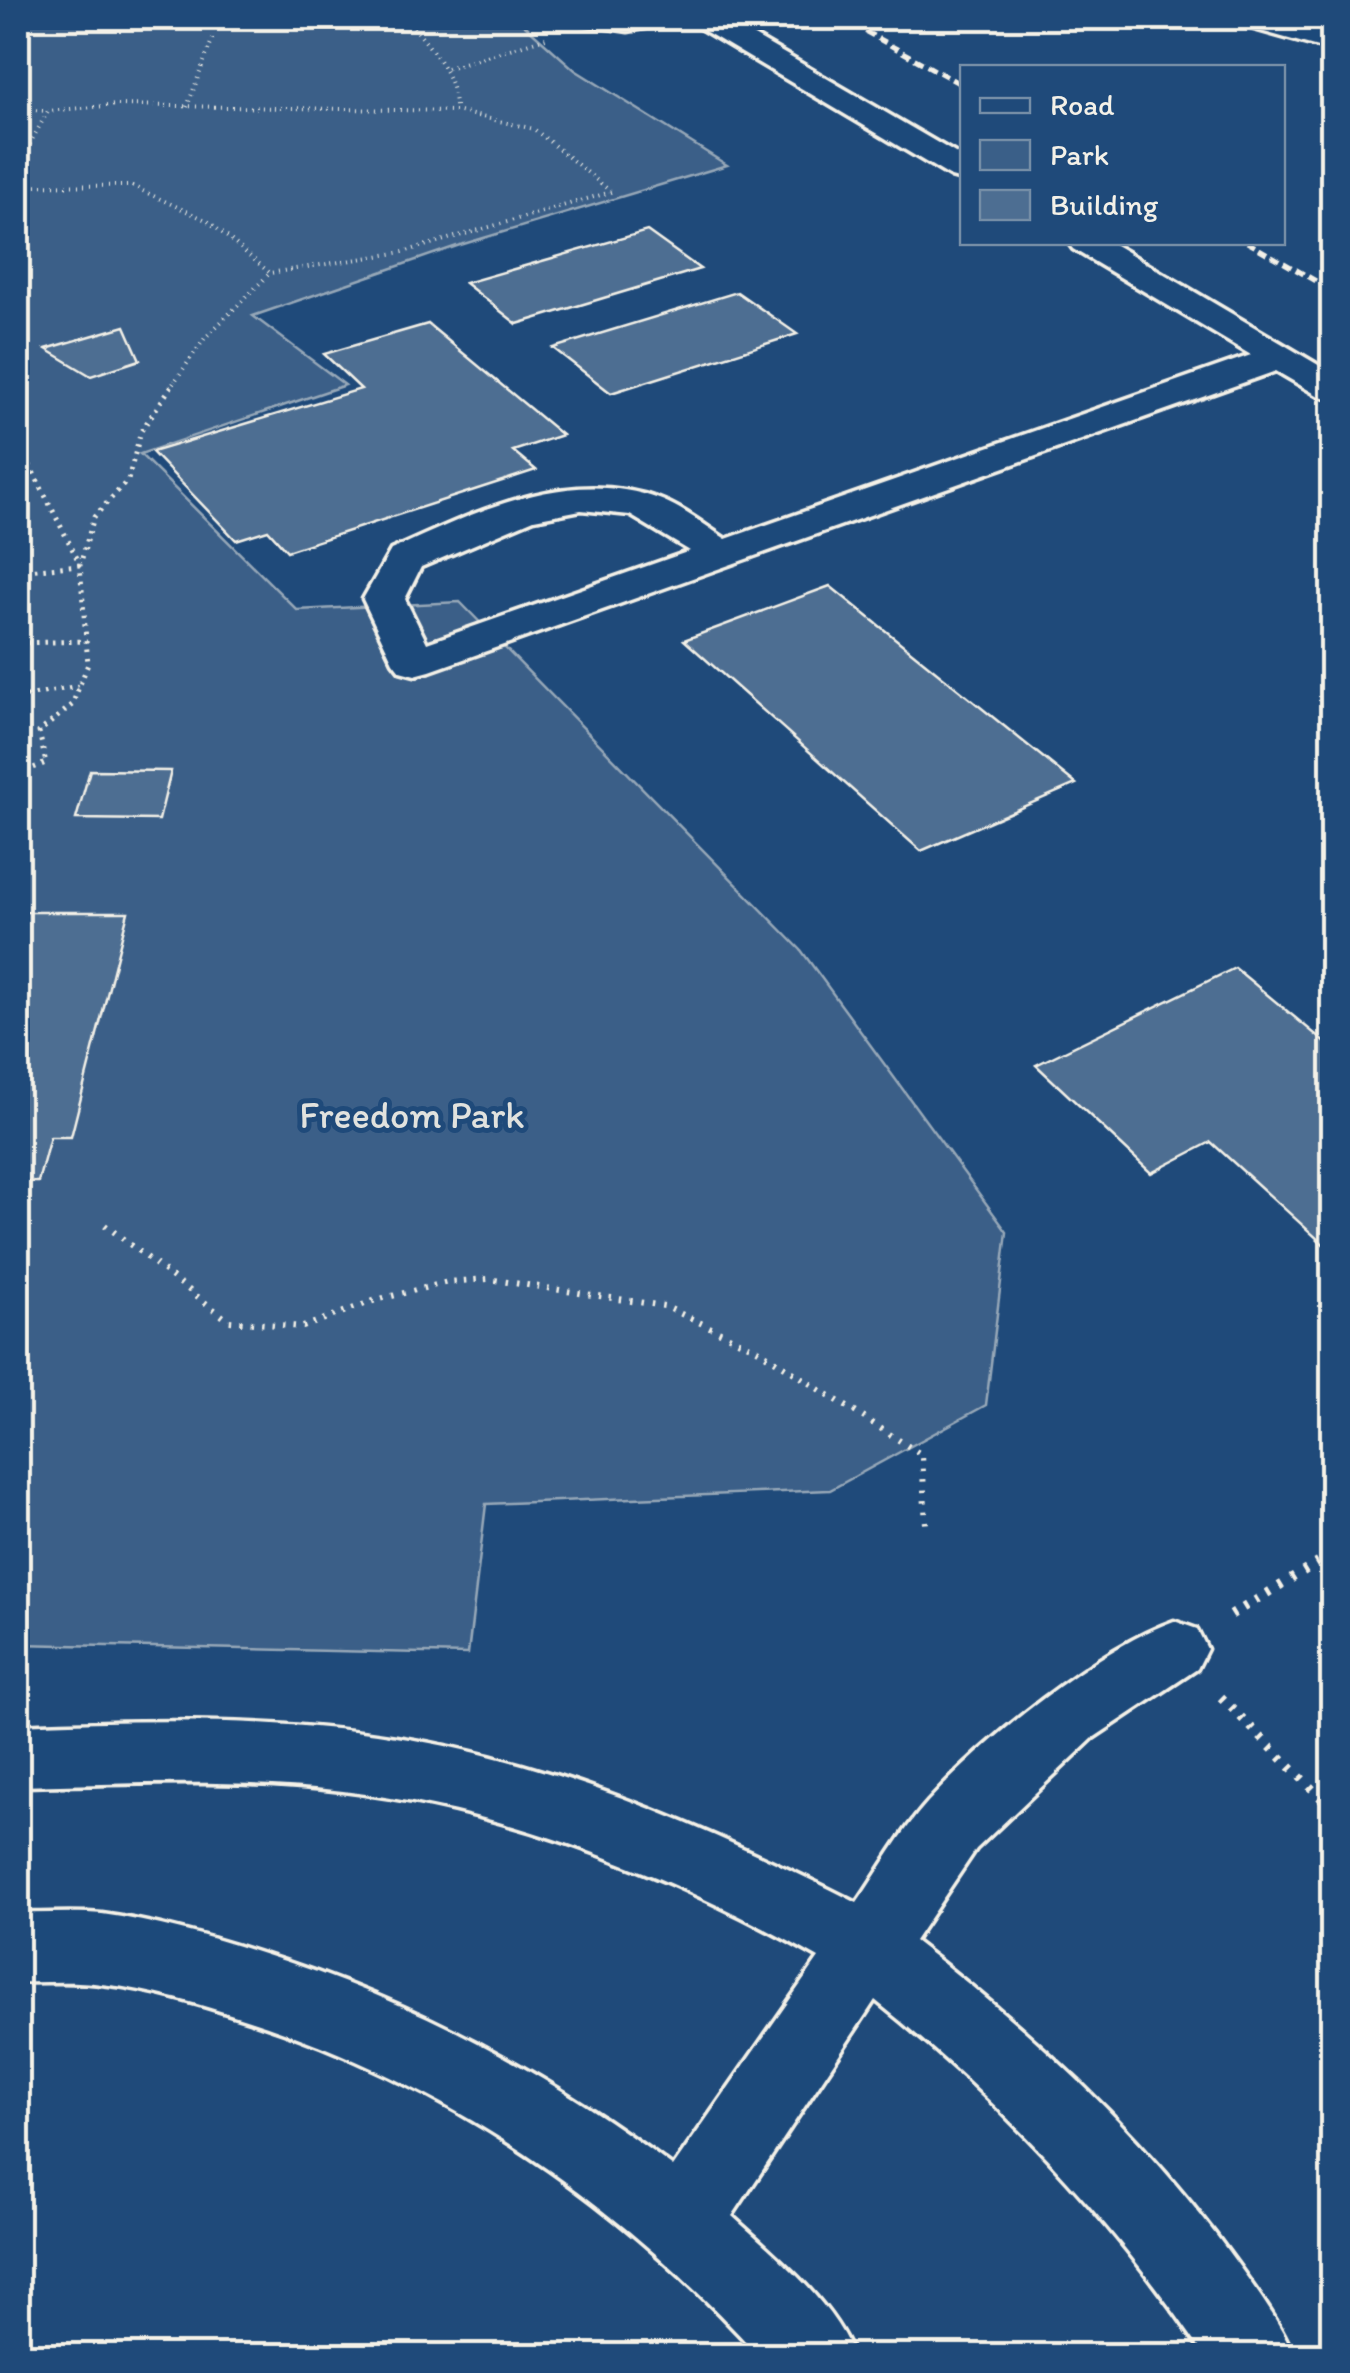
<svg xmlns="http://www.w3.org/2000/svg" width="1350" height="2373" font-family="Itim,sans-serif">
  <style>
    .green { fill: #3a5f88; stroke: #97a8b8; stroke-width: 2.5 }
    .building { fill: #4d6e92; stroke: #f4f1e8; stroke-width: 2.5 }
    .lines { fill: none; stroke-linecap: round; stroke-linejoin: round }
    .minor-casing { stroke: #f4f1e8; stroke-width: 7 }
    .path-far3 { stroke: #f4f1e8; stroke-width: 4; stroke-dasharray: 1 5; stroke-linecap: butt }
    .path-far2 { stroke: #f4f1e8; stroke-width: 5; stroke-dasharray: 2.5 6; stroke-linecap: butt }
    .path-far1 { stroke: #f4f1e8; stroke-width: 6; stroke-dasharray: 2.5 8; stroke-linecap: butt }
    .path { stroke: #f4f1e8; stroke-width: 9; stroke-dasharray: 4 10; stroke-linecap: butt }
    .minor { fill: #1f4a7a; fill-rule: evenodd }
    .rail { stroke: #f4f1e8; stroke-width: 5; stroke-dasharray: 9 5; stroke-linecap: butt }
    .labels { text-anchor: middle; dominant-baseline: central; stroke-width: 10; stroke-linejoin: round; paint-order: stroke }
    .park-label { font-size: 38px; fill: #e1e2de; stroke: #1f4a7a }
  </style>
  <rect width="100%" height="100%" fill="#1f4a7a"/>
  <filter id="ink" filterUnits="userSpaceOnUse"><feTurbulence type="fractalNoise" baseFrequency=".01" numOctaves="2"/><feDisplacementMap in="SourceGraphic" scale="20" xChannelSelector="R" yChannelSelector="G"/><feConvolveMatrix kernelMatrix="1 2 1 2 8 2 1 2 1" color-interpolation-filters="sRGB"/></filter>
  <g filter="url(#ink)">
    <path class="green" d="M18,18H517L575,70L727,165L457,246L253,316L345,385L140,454L297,610L460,602L801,950L1007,1232L986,1405L830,1490L486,1504L468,1654L18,1644Z"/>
    <g class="building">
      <path d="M647,231L700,269L517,324L465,283Z"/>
      <path d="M737,292L797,334L611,393L553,348Z"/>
      <path d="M428,324L562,435L513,451L536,470L287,551L268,530L236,540L152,452L361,389L324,354Z"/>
      <path d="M125,326L140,360L91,376L46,349Z"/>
      <path d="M830,586L1076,784L921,851L684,640Z"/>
      <path d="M90,770L171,771L159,820L76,819Z"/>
      <path d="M20,912H128L71,1137H50L38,1182H18Z"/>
      <path d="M1235,968L1332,1048V1252L1211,1142L1151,1173L1036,1065Z"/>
    </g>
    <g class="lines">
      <g class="minor-casing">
        <g id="minor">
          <path d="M578,18H671L667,24L628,31L582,24Z"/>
          <path d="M689,18H723L962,157V180L951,177L693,24Z"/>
          <path d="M1232,18H1276L1332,33V51L1236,24Z"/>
          <path d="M1068,242H1110L1332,373V399L1319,396L1276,371L430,671L415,675L400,671L393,662L363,599L391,550C474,513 567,465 659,499C683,508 704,525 726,539L1251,355L1073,249ZM581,510L630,515L690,551L427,643L405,599L421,567L534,519Z"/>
          <path d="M1174,1621L1197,1629L1207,1649L1197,1669L1093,1738L976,1849L914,1941C1035,2033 1150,2141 1238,2265C1259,2294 1280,2322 1294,2356H1205C1114,2221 1002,2101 875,2000L732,2216C776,2256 831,2300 854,2356H759C620,2202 447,2084 249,2020C202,2005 151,1989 101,1984C73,1980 45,1983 18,1982V1913C46,1914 74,1911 102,1914C154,1921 207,1936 257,1952C409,1999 546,2071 673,2167L819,1958C672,1875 511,1811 343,1791C236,1778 126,1784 18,1786V1725C143,1720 271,1717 396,1737C557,1762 712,1830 857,1903C880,1870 901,1832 928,1802C984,1741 1096,1649 1174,1621Z"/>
        </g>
      </g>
      <g class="path-far3">
        <path d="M406,18C429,47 456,72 455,111"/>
        <path d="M447,68L546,38"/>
        <path d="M187,107L214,35"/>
        <path d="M18,109L48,111"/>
        <path d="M18,165L48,111L117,105L455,111L534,129L610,191"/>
        <path d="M18,185L132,186L208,221L270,273"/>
        <path d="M173,384L205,338L270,273L403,252L611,192"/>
      </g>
      <g class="path-far2">
        <path d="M18,442L80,564"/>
        <path d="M18,571L80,565"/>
        <path d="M18,643L87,641"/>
        <path d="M18,698L78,686"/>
        <path d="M18,774L46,763L39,732L72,705L88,664L80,565L94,517L128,480L141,431L175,381"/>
      </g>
      <path class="path-far1" d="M105,1225L229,1321L303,1327L376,1300L448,1282L488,1279L664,1306L757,1349L922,1455L926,1525"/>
      <g class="path">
        <path d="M1231,1615L1332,1554"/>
        <path d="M1221,1697L1332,1809"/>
      </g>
      <use href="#minor" class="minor"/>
      <g class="rail">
        <path d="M841,18L962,85"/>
        <path d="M1247,242L1332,290"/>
      </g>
    </g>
  </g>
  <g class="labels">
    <g class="park-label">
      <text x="412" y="1115">Freedom Park</text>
    </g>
  </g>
  <rect width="1350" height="2373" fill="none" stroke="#1f4a7a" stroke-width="60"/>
  <rect x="30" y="30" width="1290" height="2313" fill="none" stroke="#f4f1e8" stroke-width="4" filter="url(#ink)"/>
  <rect x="960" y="65" width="325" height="180" fill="#1f4a7a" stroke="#748da6" stroke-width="2.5"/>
  <rect x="980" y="98" width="50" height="15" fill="#1f4a7a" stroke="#748da6" stroke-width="2.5"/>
  <text x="1050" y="115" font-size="30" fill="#f4f1e8">Road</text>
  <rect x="980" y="140" width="50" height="30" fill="#3a5f88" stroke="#748da6" stroke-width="2.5"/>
  <text x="1050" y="165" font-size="30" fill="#f4f1e8">Park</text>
  <rect x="980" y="190" width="50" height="30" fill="#4d6e92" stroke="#748da6" stroke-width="2.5"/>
  <text x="1050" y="215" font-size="30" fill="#f4f1e8">Building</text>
</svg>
